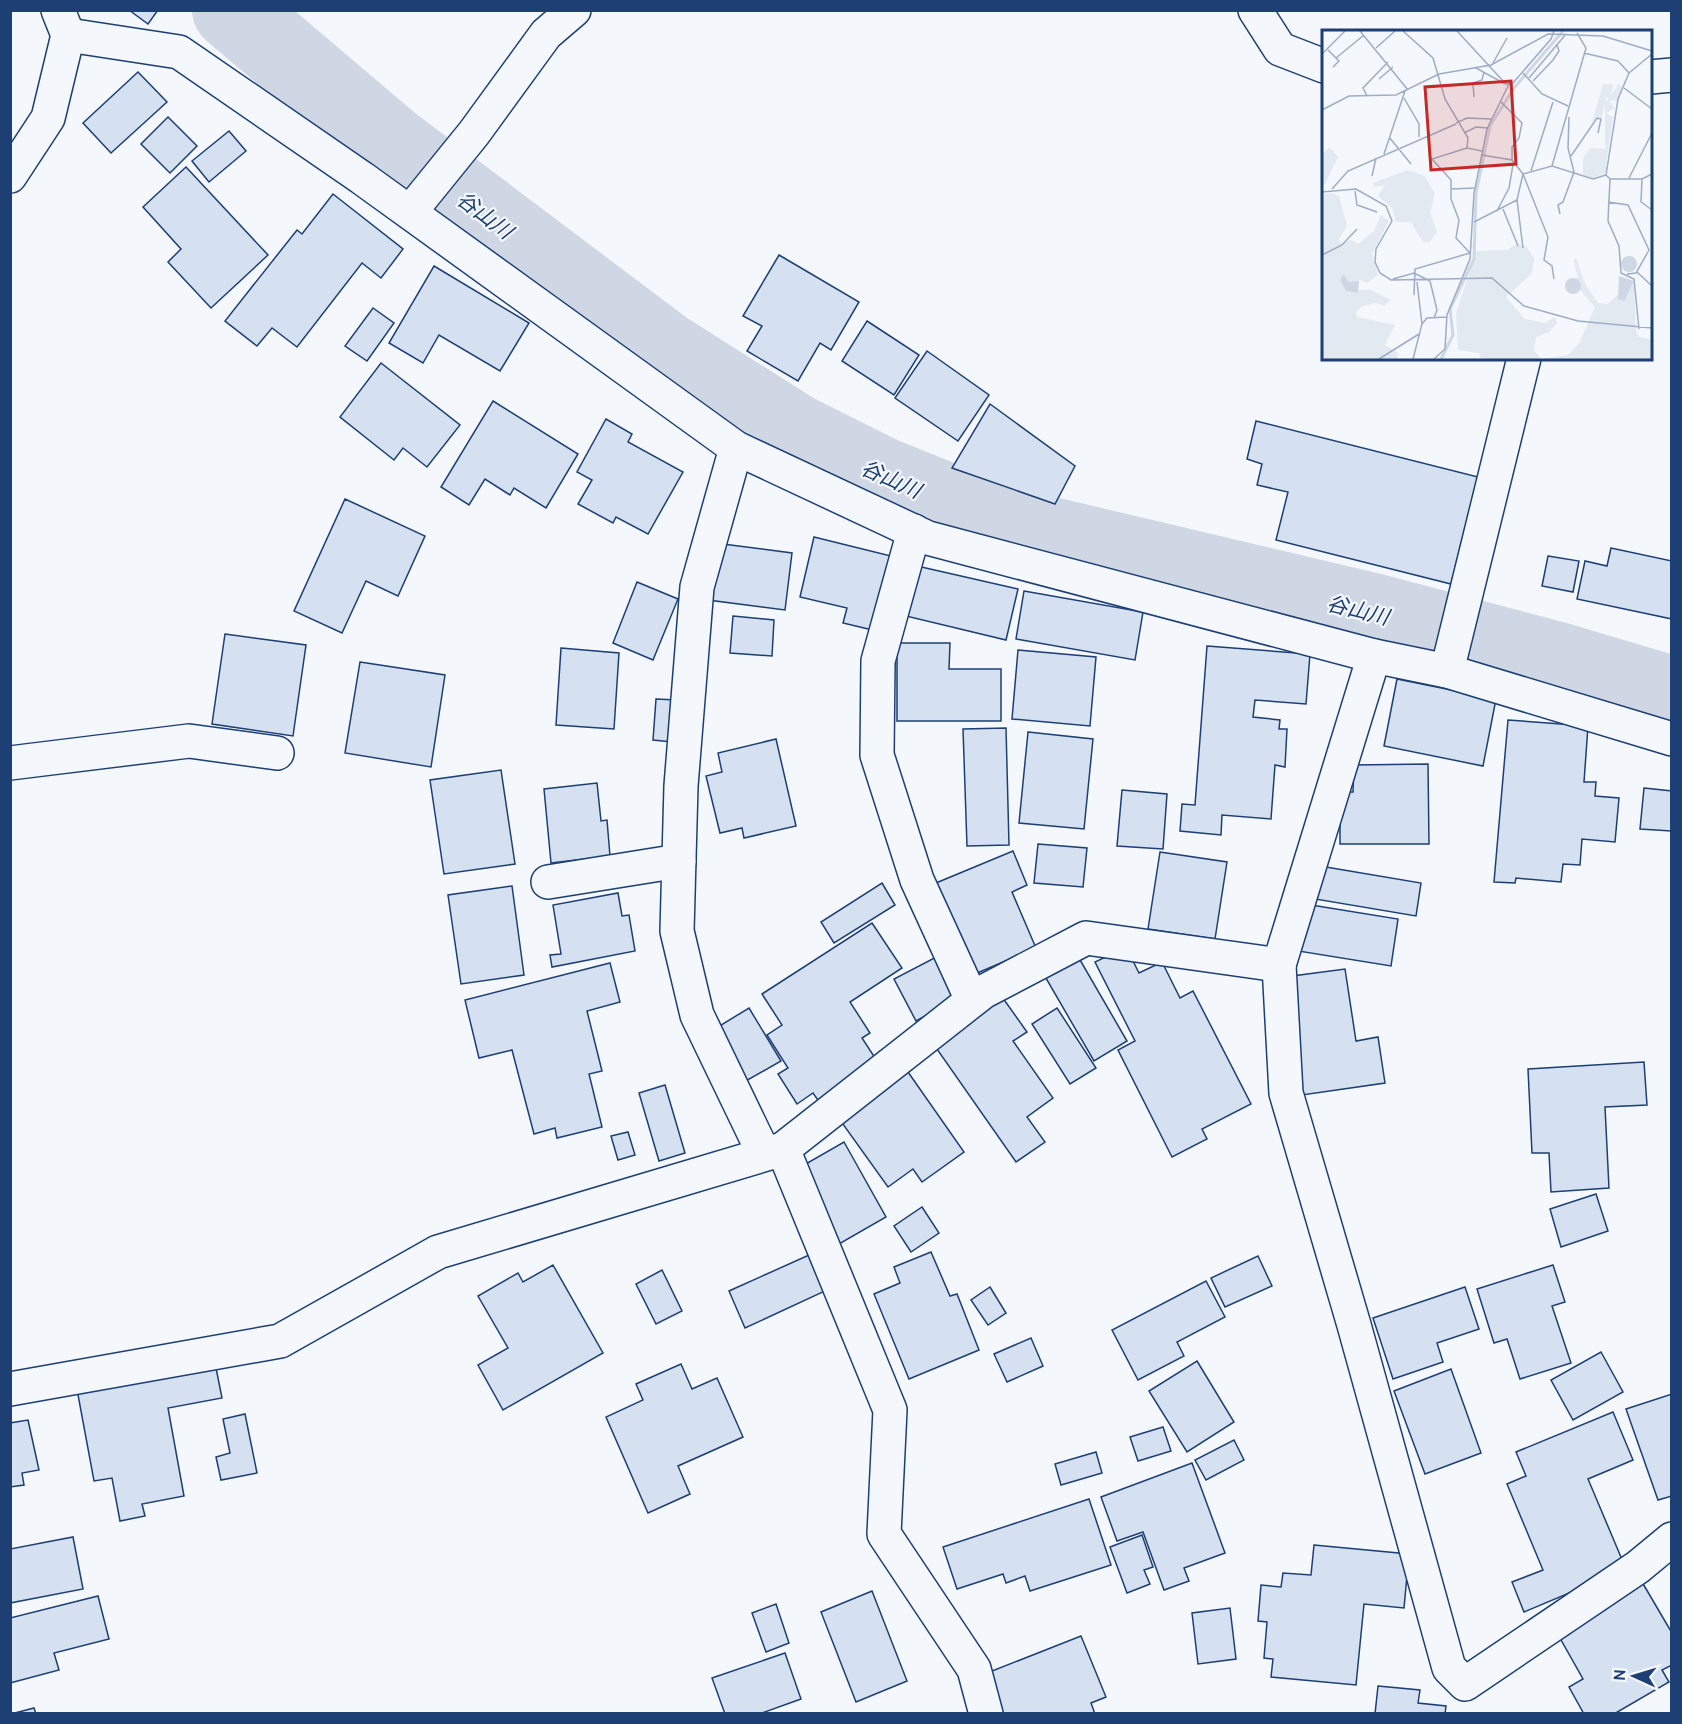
<svg xmlns="http://www.w3.org/2000/svg" width="1682" height="1724" font-family="Cabin,'Noto Sans JP',sans-serif">
  <style>
    .lines { fill: none; stroke-linecap: round; stroke-linejoin: round }
    .river { stroke: #cfd7e4; stroke-width: 80 }
    .building { fill: #d5e0f0; stroke: #1d3f73; stroke-width: 1.5 }
    .minor-casing { stroke: #1d3f73; stroke-width: 36 }
    .minor { stroke: #f4f7fb; stroke-width: 33 }
    .labels { text-anchor: middle; dominant-baseline: central; stroke-width: 4.5; stroke-linejoin: round; paint-order: stroke }
    .water-label { font-size: 21px; font-style: italic; fill: #1d3f73; stroke: #f4f7fb }
    .inset-river { fill: none; stroke: #cfd7e4; stroke-width: 3 }
    .inset-road { fill: none; stroke: #9eadc5; stroke-width: 1.5 }
    .view { fill: #c62828; fill-opacity: 0.15; stroke: #c62828; stroke-width: 3 }
    .inset-edge { fill: none; stroke: #1d3f73; stroke-width: 3 }
  </style>
  <rect width="100%" height="100%" fill="#f4f7fb"/>
  <g class="lines">
    <path class="river" d="M232,10L391,145L663,350L794,433L884,478L1004,526L1372,613L1561,663L1672,696"/>
  </g>
  <g class="building">
    <path d="M129,10H158L148,24Z"/>
    <path d="M138,72L167,102L111,153L83,123Z"/>
    <path d="M168,117L197,146L170,173L141,144Z"/>
    <path d="M229,131L246,151L209,182L192,161Z"/>
    <path d="M186,167L268,255L211,308L168,262L181,249L143,207Z"/>
    <path d="M333,194L403,249L381,278L362,263L297,347L272,328L257,346L225,321L297,230L302,234Z"/>
    <path d="M779,255L859,302L831,350L820,343L798,381L747,351L762,326L743,316Z"/>
    <path d="M434,266L529,323L500,371L439,335L423,363L389,343Z"/>
    <path d="M373,308L394,323L367,361L345,346Z"/>
    <path d="M867,321L919,355L894,395L842,361Z"/>
    <path d="M927,351L989,395L958,441L895,398Z"/>
    <path d="M381,363L460,425L427,467L403,448L394,460L340,417Z"/>
    <path d="M493,401L578,454L546,508L514,488L510,495L485,479L469,505L441,487Z"/>
    <path d="M990,404L1075,466L1055,504L952,468Z"/>
    <path d="M606,419L632,434L628,442L683,472L648,534L616,517L613,523L578,504L592,480L577,472Z"/>
    <path d="M1256,421L1478,477L1451,584L1276,540L1288,492L1257,485L1262,464L1247,459Z"/>
    <path d="M345,499L425,536L398,596L366,581L342,633L294,611Z"/>
    <path d="M814,537L899,558L881,632L843,623L847,608L800,597Z"/>
    <path d="M715,543L792,553L785,610L708,600Z"/>
    <path d="M1611,548L1672,561V619L1577,599L1585,561L1607,566Z"/>
    <path d="M1548,556L1579,561L1573,592L1542,586Z"/>
    <path d="M917,566L1018,589L1006,640L906,616Z"/>
    <path d="M637,582L678,599L653,660L613,643Z"/>
    <path d="M1024,591L1143,612L1135,660L1016,639Z"/>
    <path d="M733,616L774,620L772,656L730,653Z"/>
    <path d="M225,634L306,645L293,736L212,724Z"/>
    <path d="M897,643H950L949,669H1001V721H897Z"/>
    <path d="M1207,646L1310,654L1306,704L1255,700L1253,717L1280,720L1279,729H1287L1285,767L1275,765L1271,819L1222,815L1221,835L1180,831L1182,804L1195,805Z"/>
    <path d="M561,648L619,653L614,729L556,725Z"/>
    <path d="M1018,650L1096,657L1090,726L1012,719Z"/>
    <path d="M360,662L445,675L431,767L345,753Z"/>
    <path d="M1397,679L1496,699L1483,766L1384,746Z"/>
    <path d="M656,699L676,700L672,742L653,740Z"/>
    <path d="M1508,720L1588,726L1584,782H1596L1595,796L1619,798L1615,842L1582,839L1580,865L1563,864L1561,882L1516,878L1515,883L1494,882Z"/>
    <path d="M1006,728L1009,845L967,846L963,729Z"/>
    <path d="M1028,732L1093,739L1084,829L1019,823Z"/>
    <path d="M776,739L796,826L744,838L742,828L720,833L706,776L722,772L718,753Z"/>
    <path d="M1428,764L1429,844H1340V792H1353L1354,765Z"/>
    <path d="M501,770L515,864L444,874L430,780Z"/>
    <path d="M597,783L601,821L607,820L610,856L551,863L544,789Z"/>
    <path d="M1644,788L1672,791L1671,831L1640,829Z"/>
    <path d="M1122,790L1167,794L1163,849L1117,846Z"/>
    <path d="M1038,844L1087,848L1083,887L1034,883Z"/>
    <path d="M1013,851L1027,885L1012,892L1036,948L975,974L936,883Z"/>
    <path d="M1160,852L1227,862L1215,939L1148,929Z"/>
    <path d="M1320,866L1421,883L1416,916L1315,899Z"/>
    <path d="M882,883L895,905L834,943L821,922Z"/>
    <path d="M512,886L524,975L461,984L448,895Z"/>
    <path d="M618,893L622,916L629,915L635,951L552,967L550,955L561,954L553,905Z"/>
    <path d="M1305,904L1398,919L1391,966L1298,951Z"/>
    <path d="M872,923L902,968L850,1002L870,1033L862,1038L879,1064L820,1103L813,1093L797,1104L778,1074L788,1068L767,1035L782,1025L762,994Z"/>
    <path d="M1126,947L1139,973L1162,962L1180,998L1193,991L1251,1104L1202,1129L1207,1139L1172,1157L1118,1050L1135,1041L1095,962Z"/>
    <path d="M1076,953L1127,1041L1094,1061L1043,973Z"/>
    <path d="M942,954L963,995L916,1021L894,979Z"/>
    <path d="M610,963L620,1002L587,1011L602,1071L589,1074L602,1127L557,1138L555,1128L534,1134L512,1050L479,1058L465,1000Z"/>
    <path d="M1345,969L1356,1041L1378,1037L1385,1083L1302,1095L1285,977Z"/>
    <path d="M1000,994L1027,1032L1013,1041L1053,1098L1027,1117L1045,1142L1016,1162L932,1042Z"/>
    <path d="M749,1008L781,1061L744,1082L713,1030Z"/>
    <path d="M1057,1008L1096,1068L1070,1084L1032,1024Z"/>
    <path d="M1644,1062L1647,1105L1605,1107L1609,1188L1551,1192L1549,1153H1532L1528,1069Z"/>
    <path d="M908,1072L964,1152L922,1182L913,1169L888,1187L840,1120Z"/>
    <path d="M665,1085L685,1153L659,1161L639,1093Z"/>
    <path d="M628,1132L635,1155L618,1160L611,1136Z"/>
    <path d="M844,1142L886,1217L839,1244L797,1169Z"/>
    <path d="M1596,1194L1608,1231L1561,1247L1550,1209Z"/>
    <path d="M922,1207L939,1233L911,1252L894,1226Z"/>
    <path d="M931,1252L950,1296L957,1294L979,1350L909,1379L874,1294L900,1283L894,1267Z"/>
    <path d="M809,1255L825,1291L745,1328L729,1291Z"/>
    <path d="M1258,1256L1272,1286L1225,1307L1211,1278Z"/>
    <path d="M553,1265L603,1353L503,1410L478,1365L508,1348L478,1296L518,1273L523,1282Z"/>
    <path d="M1553,1265L1565,1302L1552,1306L1571,1363L1520,1379L1507,1339L1494,1343L1477,1289Z"/>
    <path d="M662,1270L682,1311L656,1324L636,1284Z"/>
    <path d="M1206,1281L1225,1317L1177,1342L1184,1356L1138,1380L1112,1330Z"/>
    <path d="M990,1287L1006,1313L988,1325L971,1300Z"/>
    <path d="M1465,1287L1479,1329L1437,1343L1443,1362L1393,1379L1373,1318Z"/>
    <path d="M1031,1338L1043,1366L1007,1382L994,1354Z"/>
    <path d="M1601,1352L1623,1392L1573,1420L1551,1380Z"/>
    <path d="M214,1358L222,1398L168,1408L184,1496L142,1504L145,1516L120,1521L112,1478L94,1481L76,1384Z"/>
    <path d="M1197,1361L1234,1422L1187,1452L1149,1391Z"/>
    <path d="M681,1364L692,1389L717,1378L743,1437L678,1466L690,1494L648,1513L606,1417L643,1400L636,1384Z"/>
    <path d="M1451,1369L1481,1453L1425,1474L1394,1391Z"/>
    <path d="M1672,1394V1496L1658,1500L1626,1409Z"/>
    <path d="M1613,1412L1633,1460L1588,1479L1626,1569L1524,1612L1512,1582L1543,1570L1507,1484L1526,1476L1516,1452Z"/>
    <path d="M245,1414L257,1473L221,1480L216,1457L230,1453L223,1419Z"/>
    <path d="M28,1420L39,1470L22,1473L24,1485L10,1487V1423Z"/>
    <path d="M1163,1427L1171,1451L1138,1461L1130,1437Z"/>
    <path d="M1234,1440L1244,1460L1206,1480L1195,1460Z"/>
    <path d="M1096,1452L1102,1473L1061,1485L1055,1464Z"/>
    <path d="M1192,1463L1225,1553L1184,1568L1189,1581L1164,1590L1143,1532L1117,1541L1101,1497Z"/>
    <path d="M1089,1499L1111,1565L1030,1591L1025,1576L1006,1583L1003,1574L957,1589L943,1547Z"/>
    <path d="M1142,1535L1153,1567L1144,1570L1150,1584L1127,1593L1110,1547Z"/>
    <path d="M73,1537L83,1589L10,1603V1549Z"/>
    <path d="M1314,1545L1409,1554L1404,1608L1364,1604L1356,1685L1271,1677L1273,1659L1264,1658L1267,1622L1258,1621L1261,1585L1281,1587L1283,1573L1311,1575Z"/>
    <path d="M1642,1582L1672,1633V1665L1662,1670L1669,1682L1614,1714H1584L1569,1687L1583,1679L1556,1631Z"/>
    <path d="M872,1591L907,1681L856,1702L821,1612Z"/>
    <path d="M98,1596L109,1639L54,1653L59,1670L10,1683V1618Z"/>
    <path d="M776,1604L789,1643L766,1652L752,1613Z"/>
    <path d="M1230,1608L1236,1659L1198,1664L1192,1613Z"/>
    <path d="M1081,1636L1106,1697L1091,1703L1095,1714H998L982,1675Z"/>
    <path d="M785,1653L801,1699L759,1714H725L712,1678Z"/>
    <path d="M1378,1686L1420,1690L1418,1703L1446,1706L1445,1714H1375Z"/>
    <path d="M34,1708L36,1714H11Z"/>
  </g>
  <g class="lines">
    <g class="minor-casing">
      <g id="minor">
        <path d="M1255,10L1280,49L1324,66"/>
        <path d="M68,35L179,52L362,178L736,448L928,538L1374,656L1447,671L1672,739"/>
        <path d="M1650,77L1672,75"/>
        <path d="M10,176L48,118L68,35L58,10"/>
        <path d="M410,212L474,133L546,34L574,10"/>
        <path d="M736,448L697,587L681,786L677,931L697,1015L764,1154"/>
        <path d="M914,531L878,661L877,755L917,880L972,1000"/>
        <path d="M1447,671L1524,358"/>
        <path d="M10,763L189,741L277,753"/>
        <path d="M548,882L679,861"/>
        <path d="M1279,965L1286,1093L1354,1325L1449,1668L1465,1684L1638,1567L1672,1539"/>
        <path d="M783,1149L890,1410L884,1534L974,1669L986,1714"/>
        <path d="M10,1389L280,1341L438,1252L783,1149L983,992L1086,938L1279,965L1374,656"/>
      </g>
    </g>
    <use href="#minor" class="minor"/>
  </g>
  <g class="labels">
    <g class="water-label">
      <text transform="translate(485 215) rotate(37)">谷山川</text>
      <text transform="translate(891 479) rotate(24)">谷山川</text>
      <text transform="translate(1358 610) rotate(14)">谷山川</text>
    </g>
  </g>
  <g transform="translate(1322 30)">
    <rect width="330" height="330" fill="#f4f7fb"/>
    <path d="M281,54H291L289,67L284,68L280,88L270,92ZM297,54L300,57L295,70L287,71L293,78L284,83L291,87L283,143L271,148L261,145V128L269,118L283,119V73ZM8,117L16,127L3,154L0,153V124ZM86,140L103,146L113,164L108,183L115,202L107,213L101,212L89,192H74L70,178L56,166L63,155L53,157L51,153ZM9,163L17,166L25,196L17,209L19,213L29,210L36,214L52,201L59,185L67,191L50,224L56,245L45,253L37,250L34,260H49L69,270L62,276L54,273L41,276L34,282L35,287L73,295L63,315L75,322L76,329H0V165ZM195,214L205,217L212,229L210,243L184,267L203,289L223,293L233,287L235,293L227,302L214,307L212,320L219,329L246,325L258,312L273,277L252,253L256,246L251,230L254,228L264,256L276,273L286,274L310,251L312,254L314,301L317,307L330,310L329,329H159L157,323L136,320L134,284L154,221L185,220Z" fill="#e3e9f0"/>
    <path d="M299 234a8 8 0 1 1 16 0a8 8 0 1 1-16 0ZM21,244L27,252L37,251L36,263L24,261L18,250ZM297,246L312,251L302,271L296,269ZM243 256a8 8 0 1 1 16 0a8 8 0 1 1-16 0Z" fill="#cfd7e4"/>
    <path class="inset-river" d="M119,329L131,305L128,279L152,229L154,163L168,96L192,58L241,1"/>
    <path class="inset-road" d="M38,1L86,60M81,1L111,28L123,69L146,108L145,118L160,121M135,1L182,52M54,18L73,1M6,20L17,31L11,37M262,23L296,31L307,43M0,24L23,1M14,28L42,5M171,33L185,8M154,38L183,54L191,53L229,9L232,1M201,43L220,64L246,76M207,48L244,4M57,49L71,37M211,51L231,30L237,21L235,15M302,58L330,79M45,66L41,58L66,32M152,67L151,53L160,50L162,42M82,68L97,94V107M179,72L200,93L197,108L190,117V130M0,80L27,66L74,65L117,44L169,35L226,4L281,6L330,21M134,93L145,88L169,89M142,103L154,97L165,98M67,107L89,134M145,118L110,129L129,150V169L137,190L134,208L148,223M62,124L83,61M160,125L190,130L201,144L226,207L222,230L230,236L232,249M249,126L275,88L279,89L276,103M230,136L264,18L255,3M209,141L231,72M201,144L230,136L271,149L284,145M284,145L296,69L307,43L330,24M284,145L288,149H320L330,144M50,146L54,128M307,148L330,103M288,149L286,191L297,216L299,243L312,249L317,299M320,149L319,172L330,180M10,159L26,141L134,94M130,159L152,158M33,161L35,175L55,182M0,162L34,159L64,176L70,191L54,219L53,232L58,243L69,250L170,248L202,276L256,291L330,298M195,170L201,218M286,172L306,175L327,220L314,243L305,244M181,179L196,216M175,181L187,158L191,135M238,184L236,175L241,172L252,142L246,118L247,87M152,192L195,170L201,144M0,225L20,215L35,199M315,242L330,256M71,249L92,243L108,251L115,280L112,288M92,265L93,239L148,223M100,294L105,288L125,287M57,329L97,304M91,329L100,294L95,252M112,329L123,319L125,285L148,229L152,163L165,99L187,54"/>
    <path class="view" d="M189,51L194,134L109,140L103,57Z"/>
    <rect width="330" height="330" class="inset-edge"/>
  </g>
  <rect width="1682" height="1724" fill="none" stroke="#1d3f73" stroke-width="24"/>
  <g transform="translate(1634 1676) rotate(274)" stroke="#f4f7fb" stroke-width="4.5" paint-order="stroke">
  <path d="M0-4.5L10 22L0 15L-10 22Z" fill="#1d3f73"/>
  <text y="-9" font-size="16" font-weight="bold" text-anchor="middle" fill="#1d3f73">N</text>
  </g>
</svg>
